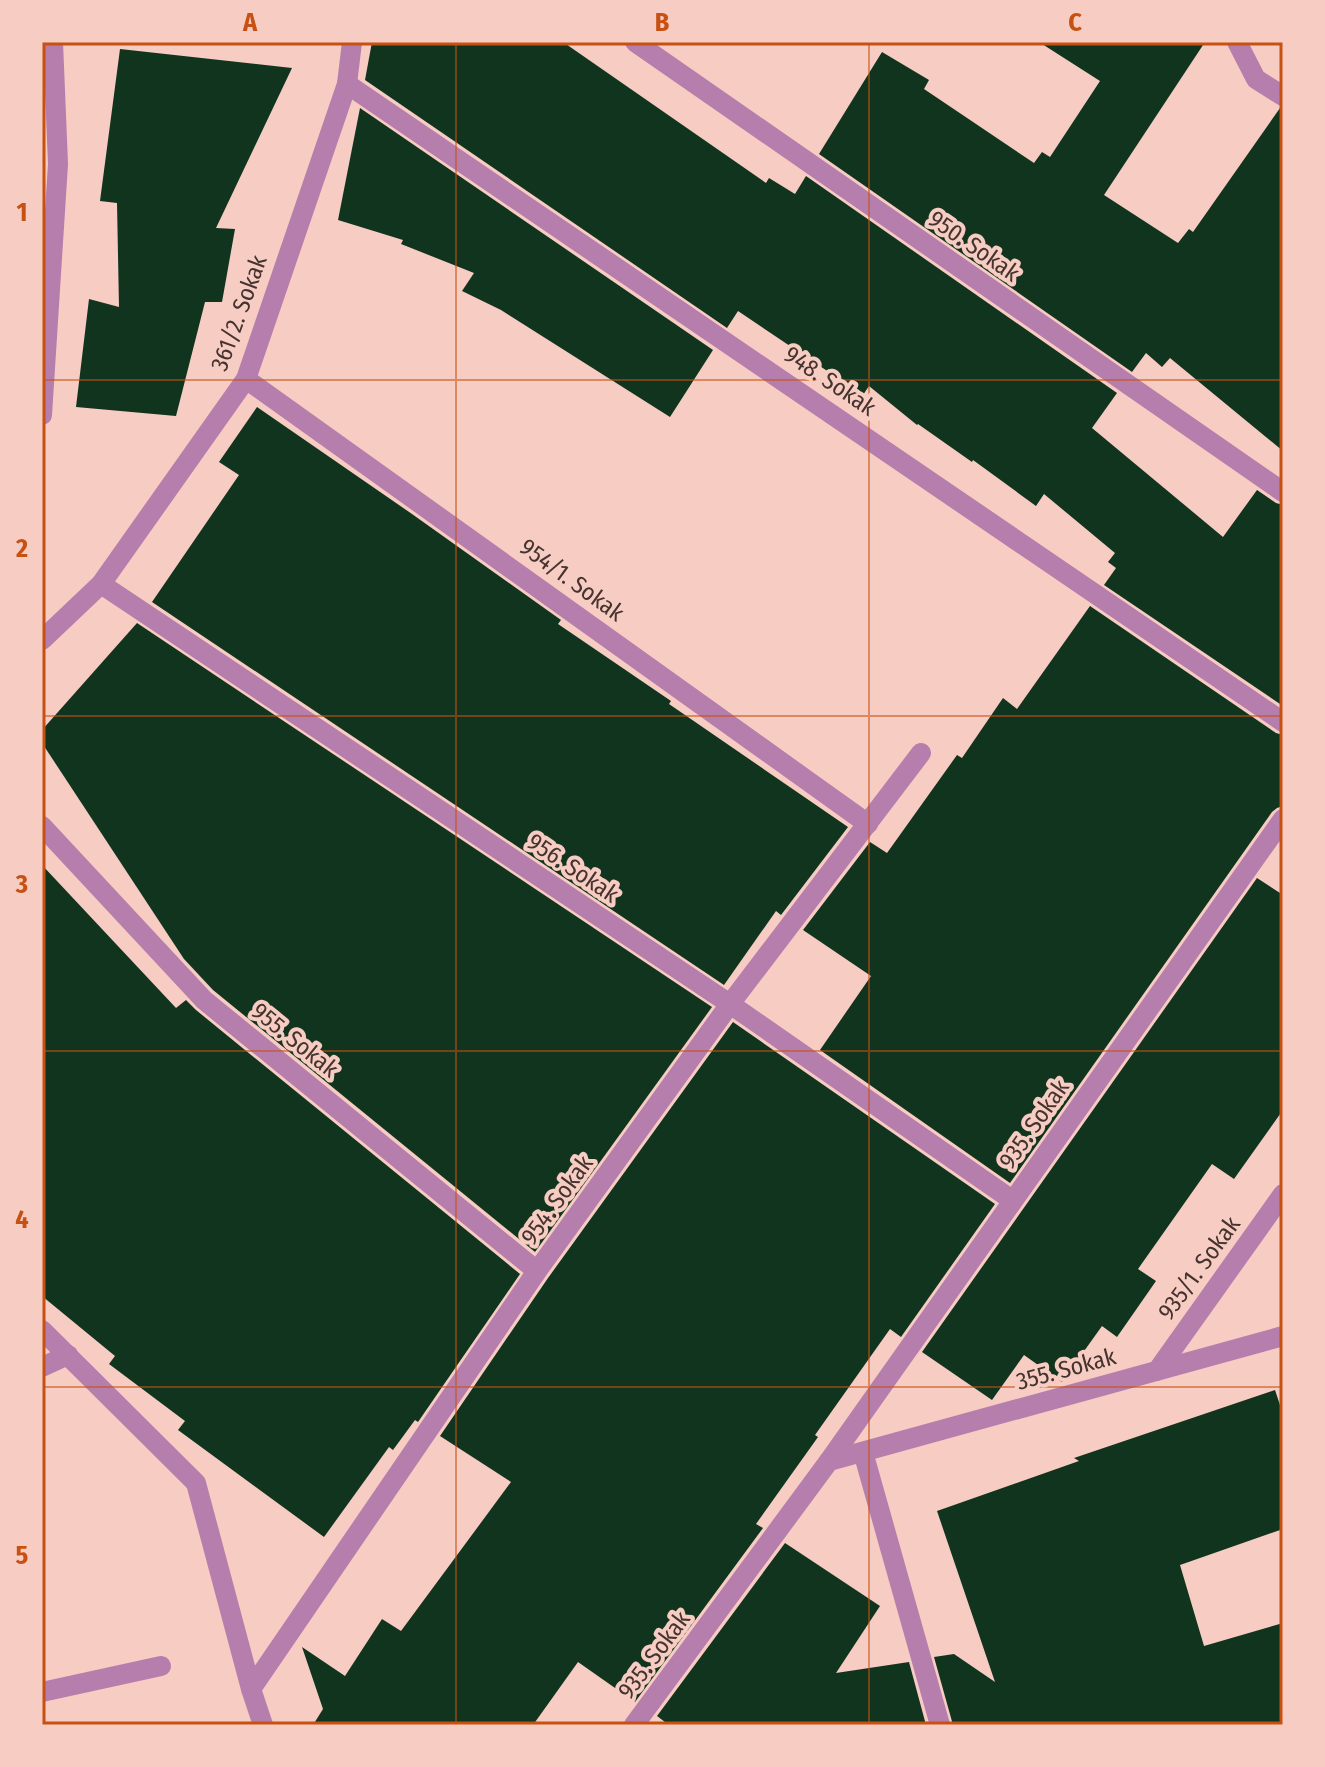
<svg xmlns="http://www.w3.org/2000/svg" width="1325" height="1767" font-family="'Fira Sans Condensed',sans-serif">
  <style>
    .building { fill: #10341e }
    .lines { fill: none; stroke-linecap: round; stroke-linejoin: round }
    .minor { stroke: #b67eac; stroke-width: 20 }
    .grid { fill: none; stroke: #c75113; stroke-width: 2; stroke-opacity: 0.55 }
    .labels { text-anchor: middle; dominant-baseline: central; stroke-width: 8; stroke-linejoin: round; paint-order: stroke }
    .street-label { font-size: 24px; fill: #44332f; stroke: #f7ccc2 }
    .neatline { fill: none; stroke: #c75113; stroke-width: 3 }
    .grid-label { font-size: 26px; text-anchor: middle; font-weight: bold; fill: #c75113 }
  </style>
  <rect width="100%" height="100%" fill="#f7ccc2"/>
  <g class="building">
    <path d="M372,42H563L766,183L769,178L795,194L806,176L1117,393L1092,428L1223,537L1257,490L1276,503L1283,505V706L1104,585L1116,568L1108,562L1115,553L1044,494L1036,506L973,460L972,462L918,424L917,425L869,386L863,395L738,311L727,328L365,80Z"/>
    <path d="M1039,42H1205L1104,195L1178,243L1189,229L1193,232L1280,108L1283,109V451L1170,358L1162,367L1146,353L1132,372L819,154L882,52L929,80L924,89L1034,163L1042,152L1050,157L1100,81Z"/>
    <path d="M120,49L292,68L216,228L235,229L222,302H205L176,416L76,407L89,299L119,307L117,203L100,201Z"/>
    <path d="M360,108L713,350L670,417L501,310L462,291L474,273L401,244L403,240L338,220Z"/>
    <path d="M257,407L412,514L561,620L558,624L671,701L669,704L848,827L781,915L776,911L724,985L152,602L239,475L219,462Z"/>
    <path d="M1090,606L1276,733L1283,735V806L1277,808L1272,812L1010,1183L820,1050L871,976L803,930L870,842L887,853L957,755L962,758L1003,698L1017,709Z"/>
    <path d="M137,623L712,1007L535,1252L213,990L184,959L42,743V730Z"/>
    <path d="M42,865L176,1008L186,1000L196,1010L520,1274L418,1422L415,1420L393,1450L389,1447L324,1537L178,1430L185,1421L109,1364L115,1356L42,1296Z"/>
    <path d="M1257,878L1283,895V1110L1234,1179L1212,1164L1138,1269L1156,1281L1117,1337L1102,1326L1062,1382L1024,1355L992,1400L922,1352Z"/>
    <path d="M733,1022L995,1204L901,1337L890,1329L815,1435L818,1437L756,1524L763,1528L635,1702L578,1662L533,1725H313L323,1709L302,1647L345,1676L382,1619L401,1631L511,1482L440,1436L548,1278Z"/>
    <path d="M1275,1390L1283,1414V1529L1180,1565L1204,1646L1283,1623V1725H953L934,1657L954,1654L995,1682L937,1511L1079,1461L1074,1458Z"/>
    <path d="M785,1543L880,1606L836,1673L909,1662L926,1725H669L657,1716Z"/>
  </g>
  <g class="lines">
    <g class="minor">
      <path d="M635,42L1283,492"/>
      <path d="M1237,42L1256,79L1283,96"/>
      <path d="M347,84L1283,722"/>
      <path d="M246,379L868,824"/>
      <path d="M42,415L58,164L53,42"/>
      <path d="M101,584L730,1004L1012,1200"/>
      <path d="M42,640L101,584L246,379L347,84L352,42"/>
      <path d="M42,826L204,1000L537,1271"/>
      <path d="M42,1330L196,1483L251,1689L263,1725"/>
      <path d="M42,1367L68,1355"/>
      <path d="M1157,1371L1283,1194"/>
      <path d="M863,1452L940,1725"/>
      <path d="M829,1461L1283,819"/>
      <path d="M251,1689L537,1271L730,1004L921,753"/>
      <path d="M42,1692L161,1666"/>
      <path d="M634,1725L829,1461L1283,1336"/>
    </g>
  </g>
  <path class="grid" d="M456,42V1725M869,42V1725M42,380H1283M42,716H1283M42,1051H1283M42,1387H1283"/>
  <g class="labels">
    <g class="street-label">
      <text transform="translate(974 246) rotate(35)">950. Sokak</text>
      <text transform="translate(239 313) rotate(-70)">361/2. Sokak</text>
      <text transform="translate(830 381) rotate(34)">948. Sokak</text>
      <text transform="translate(572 580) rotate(36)">954/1. Sokak</text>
      <text transform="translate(573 868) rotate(34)">956. Sokak</text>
      <text transform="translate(295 1040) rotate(39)">955. Sokak</text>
      <text transform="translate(1034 1124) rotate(-55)">935. Sokak</text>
      <text transform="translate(557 1200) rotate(-54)">954. Sokak</text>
      <text transform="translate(1199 1268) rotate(-54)">935/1. Sokak</text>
      <text transform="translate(1066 1369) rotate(-15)">355. Sokak</text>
      <text transform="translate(654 1655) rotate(-53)">935. Sokak</text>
    </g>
  </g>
  <rect width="1325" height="1767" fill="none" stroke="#f7ccc2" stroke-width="88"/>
  <rect x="44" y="44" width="1237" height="1679" class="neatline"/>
  <g class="grid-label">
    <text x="250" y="31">A</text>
    <text x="662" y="31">B</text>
    <text x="1075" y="31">C</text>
    <text x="22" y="221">1</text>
    <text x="22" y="557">2</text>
    <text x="22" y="893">3</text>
    <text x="22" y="1228">4</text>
    <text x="22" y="1564">5</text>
  </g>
</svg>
